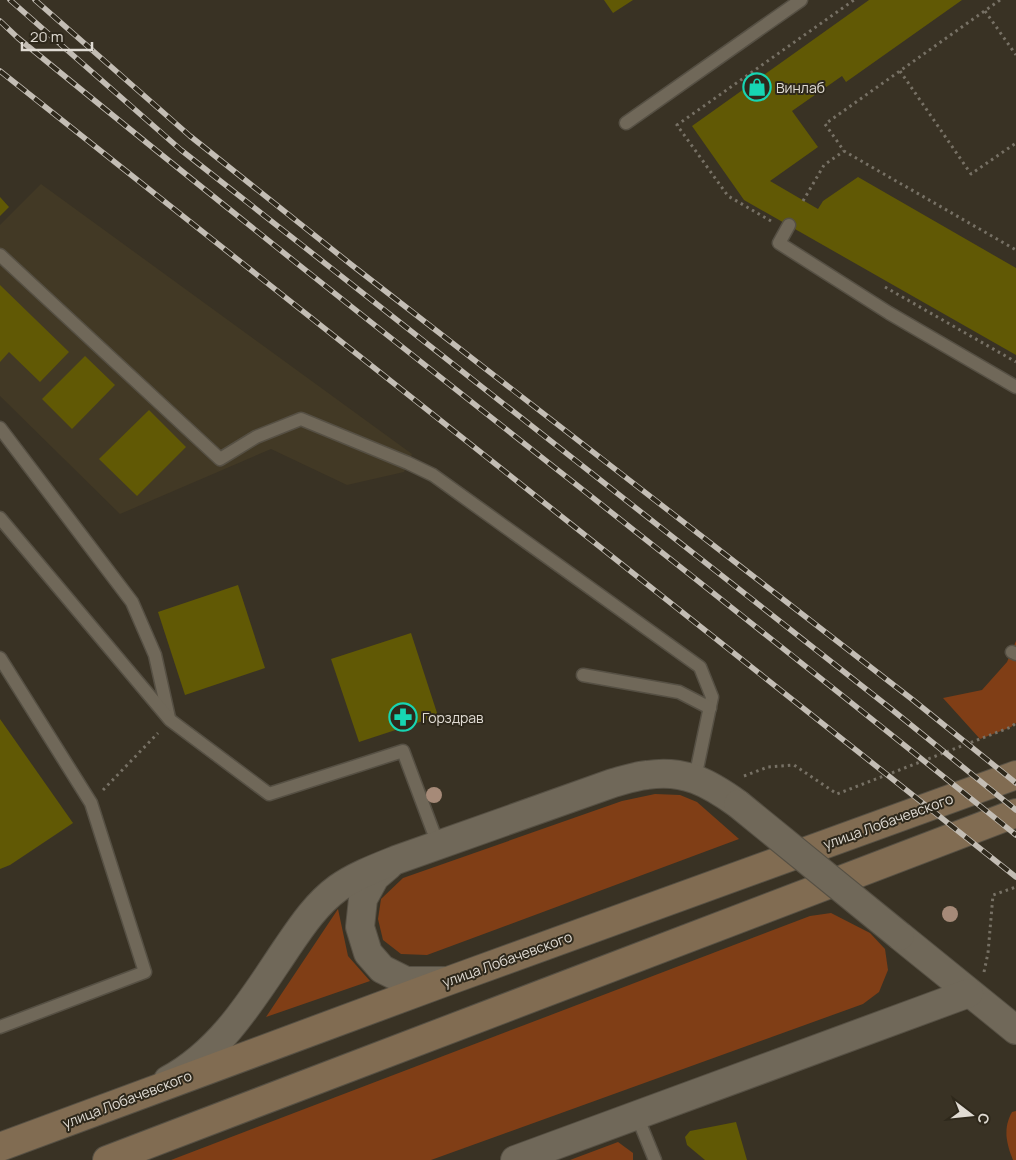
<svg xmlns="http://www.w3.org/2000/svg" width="1016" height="1160" font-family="Manrope,sans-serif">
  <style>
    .built { fill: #423925 }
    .green { fill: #803e16 }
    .building { fill: #615905 }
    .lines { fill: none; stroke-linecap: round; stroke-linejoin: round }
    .service-casing { stroke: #565044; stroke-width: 15 }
    .tertiary-casing { stroke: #565044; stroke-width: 30 }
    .secondary-casing { stroke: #565044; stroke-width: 30 }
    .path { stroke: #777165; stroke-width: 3; stroke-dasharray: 2.5 4; stroke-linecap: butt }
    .service { stroke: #706859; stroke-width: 12 }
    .tertiary { stroke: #706859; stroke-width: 28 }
    .secondary { stroke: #816c52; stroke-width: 28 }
    .rail-casing { stroke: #c3bdb4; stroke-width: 5.5 }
    .rail { stroke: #2e281b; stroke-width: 4; stroke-dasharray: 11; stroke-linecap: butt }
    .tertiary-bridge-casing { stroke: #565044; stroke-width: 30; stroke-linecap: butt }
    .tertiary-bridge { stroke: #706859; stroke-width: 28 }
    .tree { fill: #a68a78 }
    .labels { text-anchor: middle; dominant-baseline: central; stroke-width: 4; stroke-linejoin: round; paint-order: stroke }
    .poi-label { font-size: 14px; fill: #e0dbd3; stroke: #2e281b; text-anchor: start }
    .street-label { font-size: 14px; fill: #e0dbd3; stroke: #2e281b }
  </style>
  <rect width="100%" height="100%" fill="#393224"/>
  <path class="built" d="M41,184L412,454L404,472L347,485L271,449L120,514L0,396V225Z"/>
  <g class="green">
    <path d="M1016,641V723L1011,727L980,739L943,698L982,690L1007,662Z"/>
    <path d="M655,794L680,795L697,802L739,839L427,955L401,954L383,940L378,919L381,899L403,878L622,801Z"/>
    <path d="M338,909L348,956L370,981L266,1017Z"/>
    <path d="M831,913L870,933L885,949L888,970L879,992L863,1004L431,1160H171L810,916Z"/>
    <path d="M1016,1111V1160H1013C1006,1143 1003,1128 1012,1112Z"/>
    <path d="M618,1142L633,1153V1160H570Z"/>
  </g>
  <g class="building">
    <path d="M604,0H633L613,13Z"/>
    <path d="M869,0H962L846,82L842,76L792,111L818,147L770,181L818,209L823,201L858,177L1016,268V355L744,200L692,126Z"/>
    <path d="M0,197L9,207L0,216Z"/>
    <path d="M0,285L69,352L40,382L9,352L0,362Z"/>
    <path d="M85,356L115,385L72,429L42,399Z"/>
    <path d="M149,410L186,447L137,496L99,459Z"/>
    <path d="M238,585L265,668L185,695L158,612Z"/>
    <path d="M411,633L438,716L359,742L331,659Z"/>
    <path d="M0,719L73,823L10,865L0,869Z"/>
    <path d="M736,1122L747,1160H705L687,1145L685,1137L690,1131Z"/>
  </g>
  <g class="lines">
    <g class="service-casing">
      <g id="service">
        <path d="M626,123L801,0"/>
        <path d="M789,225L779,243L889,313L1016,387"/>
        <path d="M0,255L220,459L256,437L301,419L408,463L433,475L700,667L712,697L695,778"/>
        <path d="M0,428L132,602L155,655L169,718"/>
        <path d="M0,518L170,720L269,794L403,751L433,831"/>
        <path d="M1012,652L1016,654"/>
        <path d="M0,658L91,803L145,972L0,1027"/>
        <path d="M583,675L679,692L710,708"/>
        <path d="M637,1116L655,1160"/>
      </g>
    </g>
    <g class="tertiary-casing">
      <g id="tertiary">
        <path d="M389,865L375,877L363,899L360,927L368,953L382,969L406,981H447"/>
        <path d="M900,936L1016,1030"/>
        <path d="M168,1080C222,1051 253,998 286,949C301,927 316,904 338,888C355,876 376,868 396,860L613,783C624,780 636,776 647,775C684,769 709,783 738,804"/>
        <path d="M515,1160L969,993"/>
      </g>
    </g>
    <g class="secondary-casing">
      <g id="secondary">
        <path d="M0,1147L448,981L1016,775"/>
        <path d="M107,1160L1016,813"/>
      </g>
    </g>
    <g class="path">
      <path d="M1000,0L825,124L844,151L1016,250"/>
      <path d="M985,11L1016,55"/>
      <path d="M900,71L971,174L1016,143"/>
      <path d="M803,201L824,165L844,151"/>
      <path d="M771,221L728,196L677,125L854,0"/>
      <path d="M885,287L1016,362"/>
      <path d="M744,776L768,767L794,765L837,794L1011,727L1016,723"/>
      <path d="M103,790L158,733"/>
      <path d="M984,972L988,953L993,895L1016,887"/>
    </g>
    <use href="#service" class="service"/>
    <use href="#tertiary" class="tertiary"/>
    <use href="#secondary" class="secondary"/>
    <g class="rail-casing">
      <g id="rail">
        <path d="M10,0L181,150L890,708L1016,810"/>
        <path d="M35,0L190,136L353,266L913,700L1016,783"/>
        <path d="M0,21L18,38C347,308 685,567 1016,835"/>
        <path d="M0,71L1016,877"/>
      </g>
    </g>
    <use href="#rail" class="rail"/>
    <g class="tertiary-bridge-casing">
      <path id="tertiary-bridge" d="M738,804L900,936"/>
    </g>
    <use href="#tertiary-bridge" class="tertiary-bridge"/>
  </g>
  <g class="tree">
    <circle cx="434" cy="795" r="8"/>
    <circle cx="950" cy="914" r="8"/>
  </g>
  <defs>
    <g id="shop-ring" transform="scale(1.4375)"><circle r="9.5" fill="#2e281b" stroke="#17d5b2" stroke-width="1.5"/><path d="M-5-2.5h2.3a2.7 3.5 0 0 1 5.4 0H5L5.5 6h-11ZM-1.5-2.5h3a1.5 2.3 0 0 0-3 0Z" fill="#17d5b2"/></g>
    <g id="pharmacy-ring" transform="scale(1.4375)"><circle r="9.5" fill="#2e281b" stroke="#17d5b2" stroke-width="1.5"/><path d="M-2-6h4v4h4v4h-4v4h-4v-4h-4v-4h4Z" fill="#17d5b2"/></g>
  </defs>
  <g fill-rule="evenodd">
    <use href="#shop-ring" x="757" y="87"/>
    <use href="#pharmacy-ring" x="403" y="717"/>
  </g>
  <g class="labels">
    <g class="poi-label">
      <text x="776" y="87">Винлаб</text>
      <text x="422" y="717">Горздрав</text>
    </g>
    <g class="street-label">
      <text transform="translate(888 821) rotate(-20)">улица Лобачевского</text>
      <text transform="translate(507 959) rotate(-20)">улица Лобачевского</text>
      <text transform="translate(127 1099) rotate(-21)">улица Лобачевского</text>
    </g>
  </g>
  <g transform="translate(971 1115) rotate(106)" stroke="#2e281b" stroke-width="4" paint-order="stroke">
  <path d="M0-4L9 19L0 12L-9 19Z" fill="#e0dbd3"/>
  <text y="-8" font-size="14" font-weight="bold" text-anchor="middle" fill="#e0dbd3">С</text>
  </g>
  <path d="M22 42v8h70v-8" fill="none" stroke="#e0dbd3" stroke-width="2.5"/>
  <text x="30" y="42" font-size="15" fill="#e0dbd3" stroke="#2e281b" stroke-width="4" paint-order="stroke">20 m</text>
</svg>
